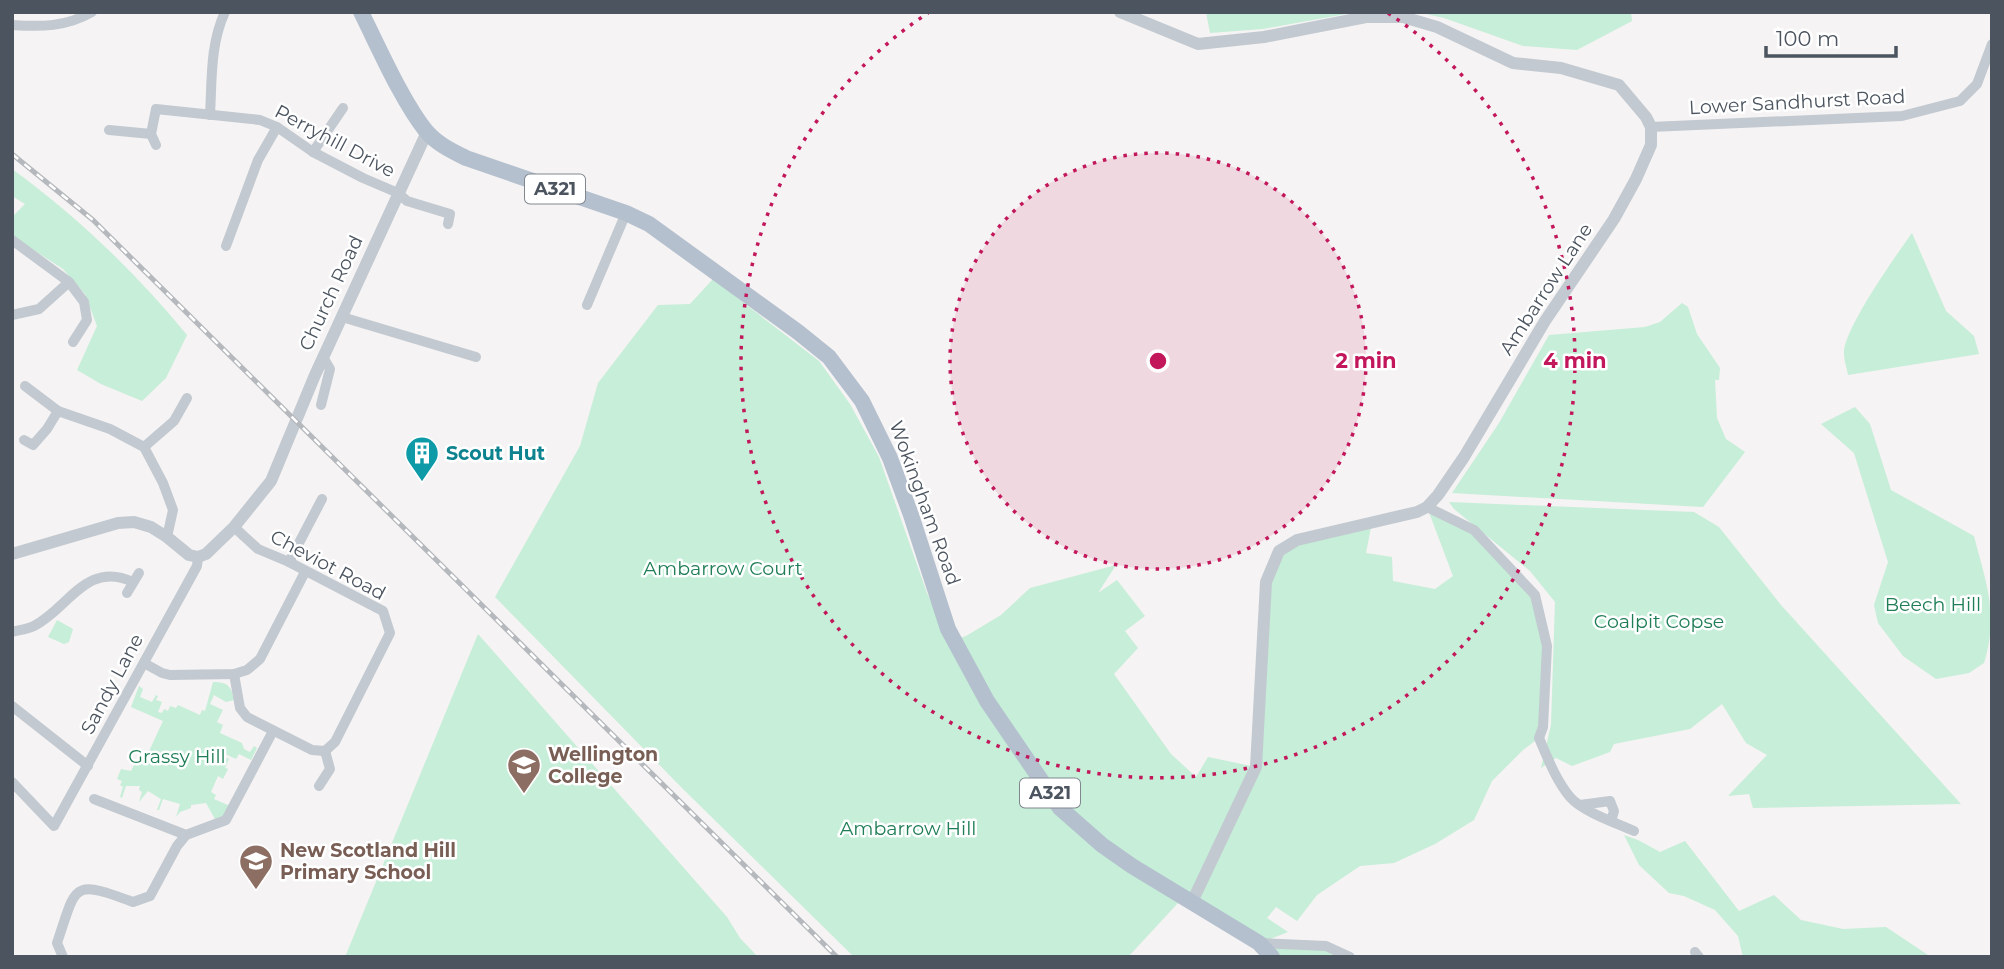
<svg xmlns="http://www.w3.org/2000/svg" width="2004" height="969" font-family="Montserrat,sans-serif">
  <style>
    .green { fill: #c6eed8 }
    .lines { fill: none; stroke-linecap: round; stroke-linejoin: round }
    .minor { stroke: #c2c9d0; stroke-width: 10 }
    .tertiary { stroke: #c2c9d0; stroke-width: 12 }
    .primary { stroke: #b5c0cf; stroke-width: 16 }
    .rail-casing { stroke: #b5b8bc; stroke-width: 5 }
    .rail { stroke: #fff; stroke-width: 2.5; stroke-dasharray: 8; stroke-linecap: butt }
    .ring { fill: none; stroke: #c2185b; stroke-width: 3.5; stroke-dasharray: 3.5 7 }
    .labels { text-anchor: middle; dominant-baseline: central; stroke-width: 5; stroke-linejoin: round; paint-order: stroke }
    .shield { fill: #fff; stroke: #81878f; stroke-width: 2 }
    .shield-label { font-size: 18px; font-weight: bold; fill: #4b545f }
    .street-label { font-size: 19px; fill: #4b545f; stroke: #fff }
    .culture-label { font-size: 19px; font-weight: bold; fill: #0d838f; stroke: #fff; text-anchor: start }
    .park-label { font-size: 19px; fill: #1f7e56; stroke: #fff }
    .education-label { font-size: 19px; font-weight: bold; fill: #785e54; stroke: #fff; text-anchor: start }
    .centre { fill: #c2185b; stroke: #fff; stroke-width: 3.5 }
    .ring-label { font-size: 21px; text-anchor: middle; font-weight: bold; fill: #c2185b; stroke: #fff; stroke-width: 5; stroke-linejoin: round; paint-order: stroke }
  </style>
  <rect width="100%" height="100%" fill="#f5f3f3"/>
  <g class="green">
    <path d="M1206,12H1357L1263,29L1210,33Z"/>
    <path d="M1417,12H1631L1632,21L1577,50L1523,46L1444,18Z"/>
    <path d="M12,169C78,217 136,273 187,335L166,378L142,401L101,384L77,370L97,326L85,294L63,269L12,236V217L25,204L12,196Z"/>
    <path d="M1912,233L1946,311L1974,336L1979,354L1848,375C1847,368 1844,361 1844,353C1843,330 1897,254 1912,233Z"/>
    <path d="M713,279L819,361L850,404L879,457L927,593L953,650L1097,851L1178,903L1128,957H854L681,787L495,597L580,446L598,383L658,305L690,304Z"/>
    <path d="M1682,303L1688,307L1697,334L1720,368L1719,380H1715L1717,418L1726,439L1745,452L1703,507L1452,493L1499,423L1549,335L1645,327L1660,322Z"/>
    <path d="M1855,407L1870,424L1891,490L1974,536C1986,583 1999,614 1984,663L1969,673L1936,679L1903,656L1878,623L1874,605L1888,562L1854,453L1821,424Z"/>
    <path d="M1449,502L1694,512L1719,527L1781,605L1961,804L1753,808L1749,794L1728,796L1767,755L1746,743L1722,704L1690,729L1614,744L1610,752L1572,766L1556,758L1541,768L1551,725L1555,602L1530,571L1454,509Z"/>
    <path d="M1427,507L1474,530L1535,595L1547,646L1539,738L1523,750L1492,781L1474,820L1435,844L1394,863L1360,866L1317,895L1297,921L1276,907L1267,918L1288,932L1262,942L1326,946L1350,957H1272L1060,808L954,640L966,636L1001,615L1030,588L1116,565L1098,593L1117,580L1145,616L1125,631L1138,648L1114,674L1171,754L1196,777L1208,757L1256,767L1266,582L1279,551L1372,522L1366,553L1392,557L1393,581L1435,589L1453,576Z"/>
    <path d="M57,620L73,629L69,642L64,644L48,637Z"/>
    <path d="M478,634L727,917L740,938L758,957H345Z"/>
    <path d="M213,682C227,682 231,685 234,700L226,702L214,695L210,704L223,710L217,722L223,725L220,733L242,743L244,749L250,752L254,746L257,748L251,760L239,754L236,759L212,748L203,769L213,750L229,759L225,768L228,769L223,779L218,776L211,792L216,795L214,799L230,806L223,816L215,819L206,803L191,805V808L180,812L176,817L180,804L163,799L159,810H157L161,799L148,791L139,802L142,792L139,790L140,786H126L122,798L120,797L123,787L120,785L122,781L117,779L121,769L131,771L135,763L130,760L131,759L143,764L163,721L131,707L139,686L143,689L140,697L152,702L156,695L158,696L156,700L162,702L158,712L162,713L164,709L168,711L170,706L176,708L178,705L200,715L202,710L205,711Z"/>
    <path d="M1624,835L1638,840L1660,852L1685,841L1739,911L1774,895L1801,920L1843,929L1886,927L1931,957H1743L1738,936L1715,910L1684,896L1669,893L1639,865Z"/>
  </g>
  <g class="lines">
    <g class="minor">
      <path d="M12,25C41,27 66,27 92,12"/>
      <path d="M210,115C212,80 210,44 225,12"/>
      <path d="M1651,127L1902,116L1960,101L1977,84L1992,44"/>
      <path d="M109,130L151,134"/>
      <path d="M156,145L151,134L156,109L260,120L277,127L313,152L363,178L398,193L407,201L450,214L448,224"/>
      <path d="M313,152L343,108"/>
      <path d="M12,240L69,282L84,302L87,320L73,342"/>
      <path d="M226,246L258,160L277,127"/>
      <path d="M587,305L626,213"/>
      <path d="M12,315L39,309L69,282"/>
      <path d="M342,317L476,357"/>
      <path d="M25,386L58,411L110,429L144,447L163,483L173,510L167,537"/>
      <path d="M321,405L330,369L323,357"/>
      <path d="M24,440L33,445L47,429L58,411"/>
      <path d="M144,447L174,421L187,398"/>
      <path d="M1427,507L1474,530L1535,595L1547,646L1543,727L1539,738C1548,759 1556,780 1570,797C1583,812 1616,823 1634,831"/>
      <path d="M234,527L258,549L289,562L383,611L390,633L335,742L325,751L312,750L247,717L240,708L234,674"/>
      <path d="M289,562L322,499"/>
      <path d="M127,593L139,573"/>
      <path d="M12,632C19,630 28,629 34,626C69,608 86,560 133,582"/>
      <path d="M144,663L162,673L170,675L234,674L247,670L260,659L305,572"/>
      <path d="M12,706L88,766"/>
      <path d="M12,782L54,826L197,566L198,557"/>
      <path d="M319,786L330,769L325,751"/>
      <path d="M94,799L186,835"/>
      <path d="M1580,805L1610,801L1614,811L1611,821"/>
      <path d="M1260,943L1326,946L1350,957"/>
      <path d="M1695,952L1699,957"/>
      <path d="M63,957L57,943C77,884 71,879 133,902L150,896L177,846L186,835L226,820L273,731"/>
    </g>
    <g class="tertiary">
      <path d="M1120,12L1198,44L1264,37L1366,17H1403L1437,27L1513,63L1561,68L1619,85L1646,117L1651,127V145L1636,179L1614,219L1545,321L1464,457L1438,495L1427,507L1417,512L1297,540L1279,551L1266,582L1256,767L1192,902"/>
      <path d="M12,554L118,523L134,522L151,527L167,537L189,555L198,557L206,554L234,527L271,481L315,375L427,132"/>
    </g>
    <path class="primary" d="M361,12C379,48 402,101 426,131C437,144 452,151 466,158L626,213L649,224L798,332L829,357L862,401L890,458L911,515L948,629L987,701L1060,808L1102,845L1132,866L1259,943L1272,957"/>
    <g class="rail-casing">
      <path id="rail" d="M12,154L93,220L837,957"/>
    </g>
    <use href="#rail" class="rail"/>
  </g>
  <circle cx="1158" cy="361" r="208" fill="#c2185b" fill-opacity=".12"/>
  <g class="ring">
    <circle cx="1158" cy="361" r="208"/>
    <path d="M1388 13A417 417 0 1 1 928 13"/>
  </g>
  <defs>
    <g id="building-pin" transform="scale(1.75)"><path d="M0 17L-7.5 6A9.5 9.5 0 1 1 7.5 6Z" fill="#0f9aa8" stroke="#fff"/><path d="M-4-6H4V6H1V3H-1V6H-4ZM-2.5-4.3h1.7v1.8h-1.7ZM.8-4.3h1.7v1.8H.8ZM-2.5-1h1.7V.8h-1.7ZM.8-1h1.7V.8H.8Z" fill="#fff"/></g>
    <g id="school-pin" transform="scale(1.75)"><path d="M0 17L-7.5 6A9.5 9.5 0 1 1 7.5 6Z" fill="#8d6e63" stroke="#fff"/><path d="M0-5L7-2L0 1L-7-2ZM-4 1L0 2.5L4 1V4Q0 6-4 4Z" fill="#fff"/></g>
  </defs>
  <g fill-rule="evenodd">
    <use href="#building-pin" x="422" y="453"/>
    <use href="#school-pin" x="524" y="765"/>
    <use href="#school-pin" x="256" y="861"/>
  </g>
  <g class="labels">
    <g class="shield">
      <rect x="525" y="174.5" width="60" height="29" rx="5"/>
      <rect x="1020" y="778.5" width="60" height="29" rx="5"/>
    </g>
    <g class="shield-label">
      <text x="555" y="189">A321</text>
      <text x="1050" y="793">A321</text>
    </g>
    <g class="street-label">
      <text transform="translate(1797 102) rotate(-3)">Lower Sandhurst Road</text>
      <text transform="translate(335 141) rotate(28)">Perryhill Drive</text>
      <text transform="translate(1546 289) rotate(-57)">Ambarrow Lane</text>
      <text transform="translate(331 293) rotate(-65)">Church Road</text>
      <text transform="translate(925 503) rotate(70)">Wokingham Road</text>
      <text transform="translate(328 565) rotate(28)">Cheviot Road</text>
      <text transform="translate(112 684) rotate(-62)">Sandy Lane</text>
    </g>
    <g class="culture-label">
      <text x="446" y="453">Scout Hut</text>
    </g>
    <g class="park-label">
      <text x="723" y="568">Ambarrow Court</text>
      <text x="1933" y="604">Beech Hill</text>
      <text x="1659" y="621">Coalpit Copse</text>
      <text x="177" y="756">Grassy Hill</text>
      <text x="908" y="828">Ambarrow Hill</text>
    </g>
    <g class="education-label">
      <text x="548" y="754">Wellington<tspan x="548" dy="22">College</tspan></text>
      <text x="280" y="850">New Scotland Hill<tspan x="280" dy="22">Primary School</tspan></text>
    </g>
  </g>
  <circle cx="1158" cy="361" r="10" class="centre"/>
  <g class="ring-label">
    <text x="1366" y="368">2 min</text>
    <text x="1575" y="368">4 min</text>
  </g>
  <rect width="2004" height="969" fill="none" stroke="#4b545f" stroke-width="28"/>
  <path d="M1766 46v10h130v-10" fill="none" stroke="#4b545f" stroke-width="3.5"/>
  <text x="1776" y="46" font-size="21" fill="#4b545f" stroke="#ffffff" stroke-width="5" paint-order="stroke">100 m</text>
</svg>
